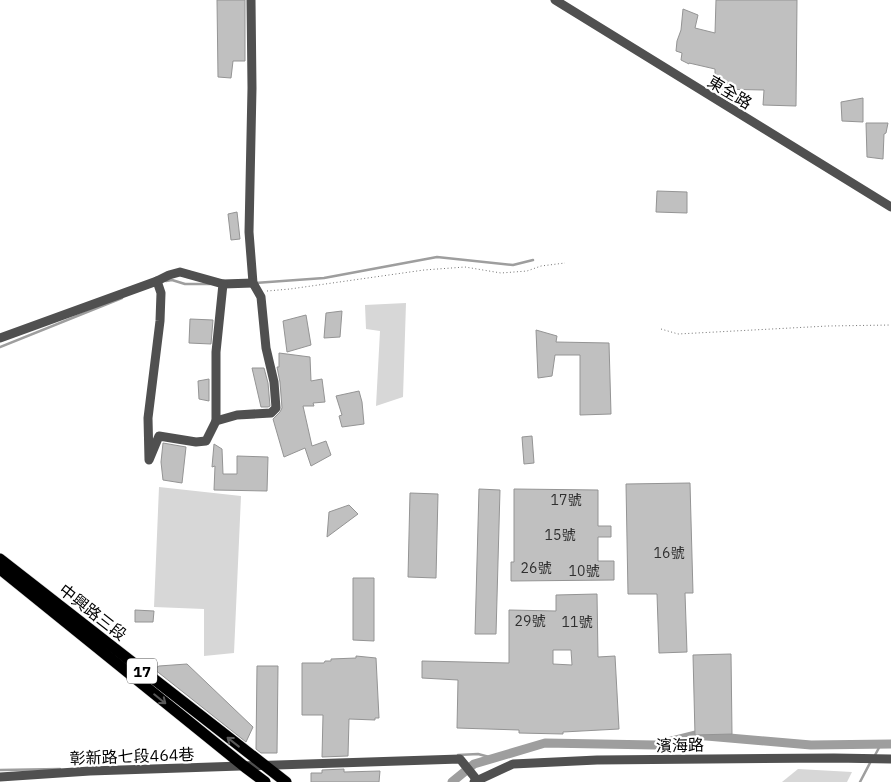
<svg xmlns="http://www.w3.org/2000/svg" width="891" height="782" font-family="'IBM Plex Sans','Noto Sans TC',sans-serif">
  <style>
    .green { fill: #d7d7d7 }
    .lines { fill: none; stroke-linecap: round; stroke-linejoin: round }
    .stream { stroke: #9e9e9e; stroke-width: 2.5 }
    .canal { stroke: #9e9e9e; stroke-width: 9 }
    .building { fill: #c0c0c0; stroke: #949494; fill-rule: evenodd }
    .major-casing { stroke: #dbdbdb; stroke-width: 12 }
    .path { stroke: #727272; stroke-width: 1; stroke-dasharray: 1 2.5; stroke-linecap: butt }
    .minor { stroke: #505050; stroke-width: 9 }
    .major { stroke: #000; stroke-width: 11 }
    .oneway { stroke: #595959 }
    .labels { text-anchor: middle; dominant-baseline: central; stroke-width: 4.5; stroke-linejoin: round; paint-order: stroke }
    .number-label { font-size: 14px; fill: #303030 }
    .shield { fill: #fff; stroke: #4c4c4c; stroke-width: 1 }
    .shield-label { font-size: 15px; font-weight: bold; fill: #000 }
    .street-label { font-size: 16px; fill: #000; stroke: #fff }
  </style>
  <rect width="100%" height="100%" fill="#fff"/>
  <g class="green">
    <path d="M406,303L403,397L376,406L380,331L366,329L365,305Z"/>
    <path d="M159,487L241,496L234,653L204,656V609L154,607Z"/>
    <path d="M798,769L852,772L847,782H782Z"/>
  </g>
  <g class="lines">
    <g class="stream">
      <path d="M166,281L172,280L185,284H210"/>
      <path d="M255,283L324,278L437,257L513,265L533,260"/>
      <path d="M0,347L122,298"/>
      <path d="M458,755L478,754L493,758"/>
      <path d="M874,757L881,744"/>
      <path d="M0,770L60,769"/>
      <path d="M860,782L871,761"/>
    </g>
    <path class="canal" d="M452,782L474,764L545,743L655,745L695,735L811,745L891,744"/>
  </g>
  <g class="building">
    <path d="M217,0H245V61H233L231,78L218,77Z"/>
    <path d="M716,0H797L796,106L763,105L764,90L715,89V69L689,63V64L681,60L682,53L676,51L677,41L681,30L683,9L698,15L695,28L715,33Z"/>
    <path d="M863,98V122L842,121L841,102Z"/>
    <path d="M866,123H888L886,133L884,134L883,159L867,157Z"/>
    <path d="M657,191L687,192V213L656,212Z"/>
    <path d="M237,212L240,239L231,240L228,214Z"/>
    <path d="M342,311L340,337L324,338L326,313Z"/>
    <path d="M306,315L311,345L287,352L283,321Z"/>
    <path d="M190,319L213,320L211,344L189,343Z"/>
    <path d="M536,330L557,336L556,342L609,343L611,414L580,415V355H555L552,376L538,378Z"/>
    <path d="M279,353L310,357L311,381L322,379L325,402L313,403L314,406H303L312,446L326,441L331,455L311,466L305,448L284,457L273,419L280,412L282,408L280,382L277,367H279Z"/>
    <path d="M252,368H264L268,383L270,406L268,407H261Z"/>
    <path d="M209,379V401L199,399L198,381Z"/>
    <path d="M359,391L362,402L364,424L342,427L339,416L342,415L336,396Z"/>
    <path d="M532,436L534,463L524,464L522,437Z"/>
    <path d="M163,443L186,447L182,483L163,480L161,462Z"/>
    <path d="M214,444L222,449L223,474H237V456L268,457L267,491L214,490L215,466L212,467Z"/>
    <path d="M690,483L693,593H685L687,652L659,653L657,594H628L626,484Z"/>
    <path d="M479,489L500,490L496,634H475Z"/>
    <path d="M514,489L598,490V526H611V537H598V561H614V580L511,581V562H514Z"/>
    <path d="M410,493L438,494L436,578L408,577Z"/>
    <path d="M349,505L358,514L327,537L329,512Z"/>
    <path d="M353,578H374V641L353,640Z"/>
    <path d="M597,594L598,657L615,656L619,729L563,732V734L519,733V730L457,728L458,680L422,678V661L509,663V610L556,611V595ZM553,650H571L572,665L553,664Z"/>
    <path d="M135,610L154,611L153,622H135Z"/>
    <path d="M731,654L732,734L695,735L693,655Z"/>
    <path d="M356,656L376,658L379,718H375V720L349,719L348,756L322,757L323,715H302V663H324L325,661H331V659L356,658Z"/>
    <path d="M187,664L253,727L246,742L154,669L159,666Z"/>
    <path d="M257,666H278L277,753H261L256,749Z"/>
    <path d="M344,769V772L380,771L379,782H311V773H322V770Z"/>
  </g>
  <g class="lines">
    <g class="major-casing">
      <g id="major">
        <path d="M0,559L286,782"/>
        <path d="M0,569L245,767L265,782"/>
      </g>
    </g>
    <g class="path">
      <path d="M267,291L290,289L424,270L465,267L501,273L527,271L541,266L565,263"/>
      <path d="M661,329L678,334L828,326L891,325"/>
    </g>
    <g class="minor">
      <path d="M555,0L891,207"/>
      <path d="M157,281L161,293L160,321L148,418L149,460L159,436L196,442L206,441L216,421L237,415L271,413L276,408L274,382L266,348L261,297L253,283L249,232L252,88L251,0"/>
      <path d="M0,338L157,281L169,275L180,272L223,284L253,283"/>
      <path d="M216,421V352L223,284"/>
      <path d="M0,777L90,771L460,759L477,780"/>
      <path d="M474,782L513,764L597,760L834,758L891,759"/>
    </g>
    <use href="#major" class="major"/>
  </g>
  <defs><path id="oneway-shaft" d="M-6 0H5M1.5-3L5.5 0L1.5 3" fill="none" stroke-width="1.6" stroke-linecap="round" stroke-linejoin="round" transform="scale(1.25)"/></defs>
  <g class="oneway">
    <use href="#oneway-shaft" transform="translate(160 699) rotate(39)"/>
    <use href="#oneway-shaft" transform="translate(233 742) rotate(-142)"/>
  </g>
  <g class="labels">
    <g class="number-label">
      <text x="566" y="500">17號</text>
      <text x="560" y="535">15號</text>
      <text x="669" y="553">16號</text>
      <text x="536" y="568">26號</text>
      <text x="584" y="571">10號</text>
      <text x="530" y="621">29號</text>
      <text x="577" y="622">11號</text>
    </g>
    <rect class="shield" x="127" y="658.5" width="30" height="25" rx="4"/>
    <g class="shield-label">
      <text x="142" y="671">17</text>
    </g>
    <g class="street-label">
      <text transform="translate(730 92) rotate(31)">東全路</text>
      <text transform="translate(93 612) rotate(38)">中興路三段</text>
      <text transform="translate(680 745) rotate(-1)">濱海路</text>
      <text transform="translate(132 756) rotate(-2)">彰新路七段464巷</text>
    </g>
  </g>
</svg>
